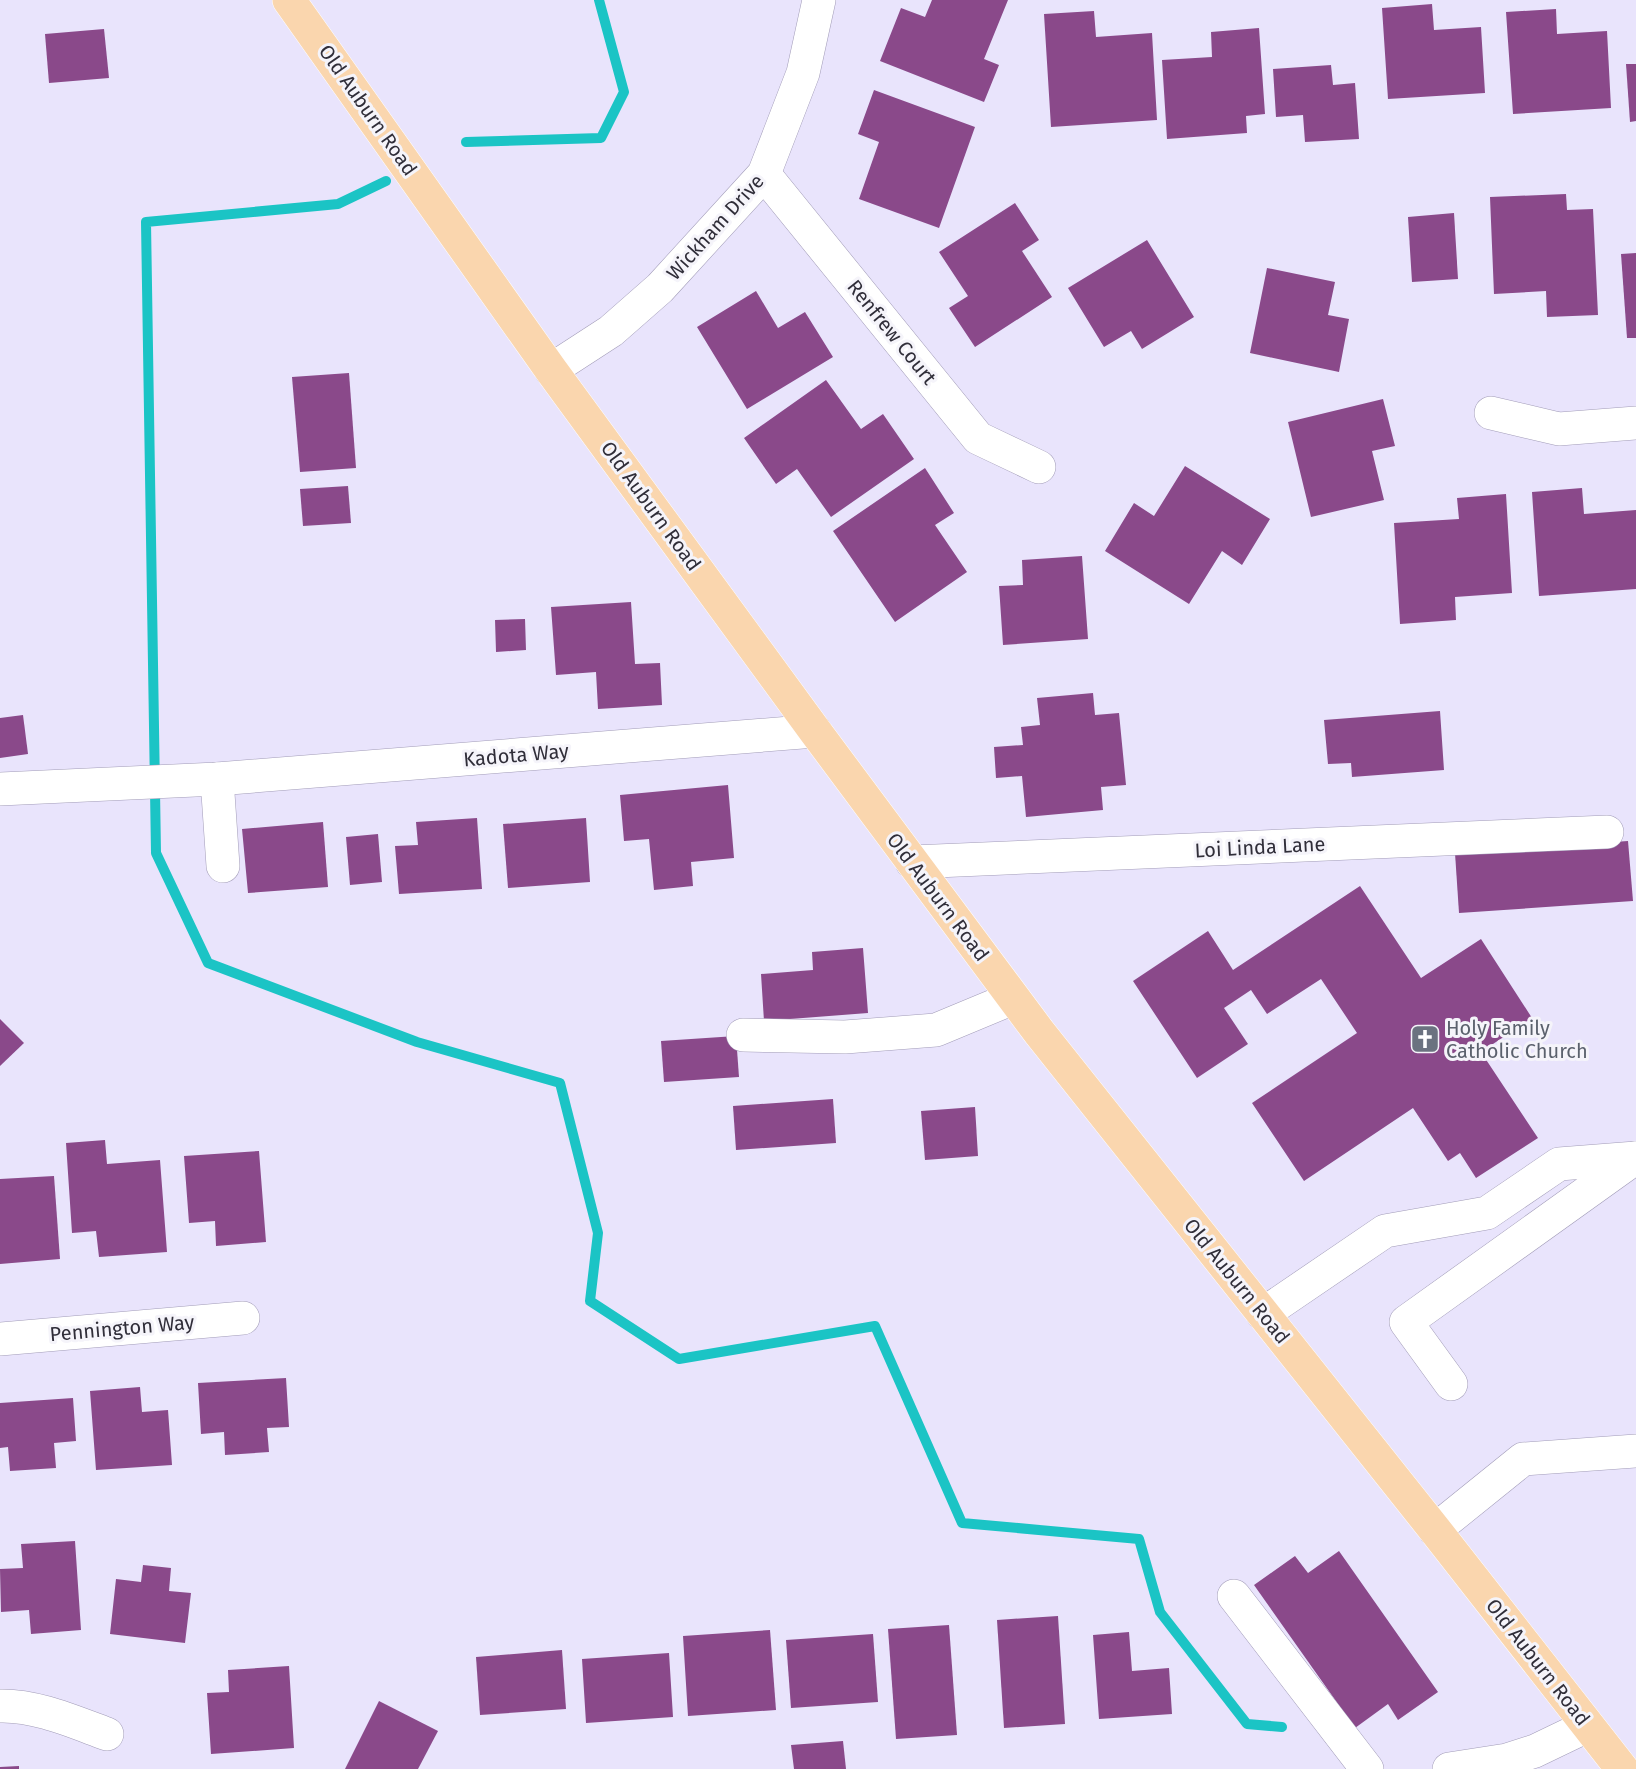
<svg xmlns="http://www.w3.org/2000/svg" width="1636" height="1769" font-family="'Fira Sans',sans-serif">
  <style>
    .lines { fill: none; stroke-linecap: round; stroke-linejoin: round }
    .stream { stroke: #1bc4c5; stroke-width: 10 }
    .building { fill: #8a498a }
    .minor-casing { stroke: #a29cb8; stroke-width: 34 }
    .major-casing { stroke: #fff; stroke-width: 34 }
    .minor { stroke: #fff; stroke-width: 33 }
    .major { stroke: #fad6ae; stroke-width: 33 }
    .labels { text-anchor: middle; dominant-baseline: central; stroke-width: 6; stroke-linejoin: round; paint-order: stroke }
    .street-label { font-size: 20px; fill: #302e39; stroke: #f5f4fa }
    .worship-label { font-size: 20px; fill: #5b616d; stroke: #f5f4fa; text-anchor: start }
  </style>
  <rect width="100%" height="100%" fill="#e9e4fc"/>
  <g class="lines">
    <g class="stream">
      <path d="M466,142L601,138L624,92L599,0"/>
      <path d="M386,181L338,204L146,222L156,853L208,963L417,1042L560,1083L598,1233L590,1301L679,1359L875,1326L962,1523L1139,1539L1160,1612L1247,1724L1282,1727"/>
    </g>
  </g>
  <g class="building">
    <path d="M932,0H1008L984,59L999,65L984,102L880,61L901,8L925,17Z"/>
    <path d="M1432,4L1434,30L1481,27L1485,93L1388,99L1382,8Z"/>
    <path d="M1556,9L1557,34L1607,31L1611,108L1513,114L1506,12Z"/>
    <path d="M1094,11L1096,37L1152,33L1157,120L1051,127L1044,14Z"/>
    <path d="M1259,28L1265,114L1246,116L1247,133L1167,139L1162,60L1212,57L1211,32Z"/>
    <path d="M104,29L109,78L49,83L45,34Z"/>
    <path d="M1626,64H1636V121L1630,122Z"/>
    <path d="M1331,65L1333,85L1355,83L1359,139L1305,142L1303,115L1276,117L1273,69Z"/>
    <path d="M874,90L975,127L939,228L859,199L879,142L858,134Z"/>
    <path d="M1566,194L1567,210L1593,209L1598,315L1547,317L1546,291L1494,294L1490,197Z"/>
    <path d="M1015,203L1039,240L1022,251L1052,297L975,347L949,308L968,296L939,252Z"/>
    <path d="M1454,213L1458,279L1412,282L1408,217Z"/>
    <path d="M1147,240L1194,317L1142,349L1131,331L1104,347L1068,288Z"/>
    <path d="M1636,253V338H1627L1621,254Z"/>
    <path d="M1267,268L1335,282L1328,315L1349,319L1339,372L1250,353Z"/>
    <path d="M756,291L778,328L805,312L833,357L747,409L697,327Z"/>
    <path d="M349,373L356,468L300,472L292,377Z"/>
    <path d="M826,380L861,429L883,414L914,459L831,517L797,469L776,484L744,438Z"/>
    <path d="M1383,399L1395,446L1372,451L1384,500L1311,517L1288,422Z"/>
    <path d="M1185,466L1270,519L1242,565L1222,551L1189,604L1105,551L1134,503L1154,516Z"/>
    <path d="M925,468L954,513L935,525L967,572L895,622L833,531Z"/>
    <path d="M348,486L351,523L303,526L300,489Z"/>
    <path d="M1582,488L1584,514L1636,510V589L1539,596L1532,492Z"/>
    <path d="M1506,494L1512,593L1455,597L1456,620L1400,624L1394,523L1459,519L1457,498Z"/>
    <path d="M1082,556L1088,639L1003,645L999,586L1023,585L1022,560Z"/>
    <path d="M631,602L635,664L660,663L662,705L598,709L596,672L556,675L551,607Z"/>
    <path d="M525,619L526,650L496,652L495,620Z"/>
    <path d="M1093,693L1095,715L1119,713L1126,785L1101,787L1103,810L1026,817L1022,776L996,778L994,747L1023,745L1021,727L1040,725L1037,698Z"/>
    <path d="M1440,711L1444,770L1352,777L1351,763L1328,764L1324,720Z"/>
    <path d="M23,715L28,754L0,758V718Z"/>
    <path d="M728,785L734,858L691,862L693,886L654,890L649,839L624,841L620,795Z"/>
    <path d="M477,818L482,889L399,894L395,846L418,845L416,822Z"/>
    <path d="M586,818L590,882L508,888L503,824Z"/>
    <path d="M323,822L328,887L248,893L242,829Z"/>
    <path d="M378,834L382,882L350,885L346,837Z"/>
    <path d="M1628,841L1633,901L1459,913L1455,853Z"/>
    <path d="M1360,886L1421,978L1481,939L1532,1018L1481,1052L1538,1138L1476,1178L1460,1153L1448,1161L1413,1108L1304,1181L1252,1103L1357,1033L1321,979L1267,1014L1251,990L1224,1008L1248,1044L1197,1078L1133,981L1208,931L1233,970Z"/>
    <path d="M863,948L868,1013L764,1021L761,974L813,970L812,952Z"/>
    <path d="M0,1019L24,1043L0,1066Z"/>
    <path d="M736,1036L739,1077L664,1082L661,1041Z"/>
    <path d="M833,1099L836,1143L736,1150L733,1106Z"/>
    <path d="M975,1107L978,1156L925,1160L921,1111Z"/>
    <path d="M105,1140L107,1164L160,1160L167,1252L99,1257L96,1231L72,1233L66,1143Z"/>
    <path d="M259,1151L266,1242L216,1246L215,1221L189,1223L184,1156Z"/>
    <path d="M54,1176L60,1259L0,1264V1179Z"/>
    <path d="M286,1378L289,1427L267,1428L269,1452L225,1455L224,1432L201,1434L198,1383Z"/>
    <path d="M140,1387L142,1412L168,1410L172,1465L96,1470L90,1391Z"/>
    <path d="M73,1398L76,1441L54,1443L56,1468L10,1471L8,1447L0,1448V1403Z"/>
    <path d="M75,1541L81,1630L31,1634L29,1610L1,1612L0,1569L23,1568L21,1544Z"/>
    <path d="M1339,1551L1438,1692L1398,1720L1388,1704L1355,1728L1254,1585L1295,1556L1308,1573Z"/>
    <path d="M143,1565L171,1568L169,1591L191,1593L185,1643L110,1634L116,1579L141,1582Z"/>
    <path d="M1058,1616L1065,1724L1004,1728L997,1620Z"/>
    <path d="M949,1625L957,1735L896,1739L888,1629Z"/>
    <path d="M770,1630L776,1710L688,1716L683,1636Z"/>
    <path d="M1129,1632L1132,1671L1169,1668L1172,1714L1099,1719L1093,1635Z"/>
    <path d="M873,1634L878,1702L791,1708L786,1640Z"/>
    <path d="M562,1650L566,1709L480,1715L476,1657Z"/>
    <path d="M669,1653L673,1717L586,1723L582,1659Z"/>
    <path d="M289,1666L294,1748L211,1754L207,1693L229,1692L228,1670Z"/>
    <path d="M379,1701L438,1731L418,1769H345Z"/>
    <path d="M843,1741L846,1769H794L791,1745Z"/>
    <path d="M19,1766V1769H0V1767Z"/>
  </g>
  <g class="lines">
    <g class="minor-casing">
      <g id="minor">
        <path d="M764,174L978,438L1039,467"/>
        <path d="M551,370L611,331L660,288L764,174L803,73L819,0"/>
        <path d="M1491,413L1559,429L1636,423"/>
        <path d="M217,779L223,866"/>
        <path d="M0,789L217,779L815,731"/>
        <path d="M912,862L1607,832"/>
        <path d="M743,1035L845,1037L936,1030L1013,998"/>
        <path d="M1263,1314L1385,1231L1487,1213L1559,1164L1636,1158"/>
        <path d="M0,1339L243,1318"/>
        <path d="M1451,1384L1406,1322L1635,1158"/>
        <path d="M1435,1530L1523,1459L1636,1451"/>
        <path d="M1234,1596L1367,1769"/>
        <path d="M0,1706C36,1705 74,1722 107,1734"/>
        <path d="M1449,1769L1507,1760L1535,1751L1587,1726"/>
      </g>
    </g>
    <g class="major-casing">
      <path id="major" d="M289,0L551,370L815,731L1039,1032L1435,1530L1622,1769"/>
    </g>
    <use href="#minor" class="minor"/>
    <use href="#major" class="major"/>
  </g>
  <defs>
    <g id="church-square" transform="scale(1.5)"><rect x="-9" y="-9" width="18" height="18" rx="4" fill="#6b7280" stroke="#f5f4fa"/><path d="M-1.2-6h2.4v3.5h3.3v2.4h-3.3V6h-2.4V-.1h-3.3v-2.4h3.3Z" fill="#fff"/></g>
  </defs>
  <g fill-rule="evenodd">
    <use href="#church-square" x="1425" y="1039"/>
  </g>
  <g class="labels">
    <g class="street-label">
      <text transform="translate(368 110) rotate(55)">Old Auburn Road</text>
      <text transform="translate(715 227) rotate(-48)">Wickham Drive</text>
      <text transform="translate(892 332) rotate(51)">Renfrew Court</text>
      <text transform="translate(651 506) rotate(54)">Old Auburn Road</text>
      <text transform="translate(516 755) rotate(-5)">Kadota Way</text>
      <text transform="translate(1260 847) rotate(-3)">Loi Linda Lane</text>
      <text transform="translate(938 897) rotate(53)">Old Auburn Road</text>
      <text transform="translate(1237 1281) rotate(51)">Old Auburn Road</text>
      <text transform="translate(122 1328) rotate(-5)">Pennington Way</text>
      <text transform="translate(1538 1662) rotate(52)">Old Auburn Road</text>
    </g>
    <g class="worship-label">
      <text x="1446" y="1028">Holy Family<tspan x="1446" dy="23">Catholic Church</tspan></text>
    </g>
  </g>
</svg>
